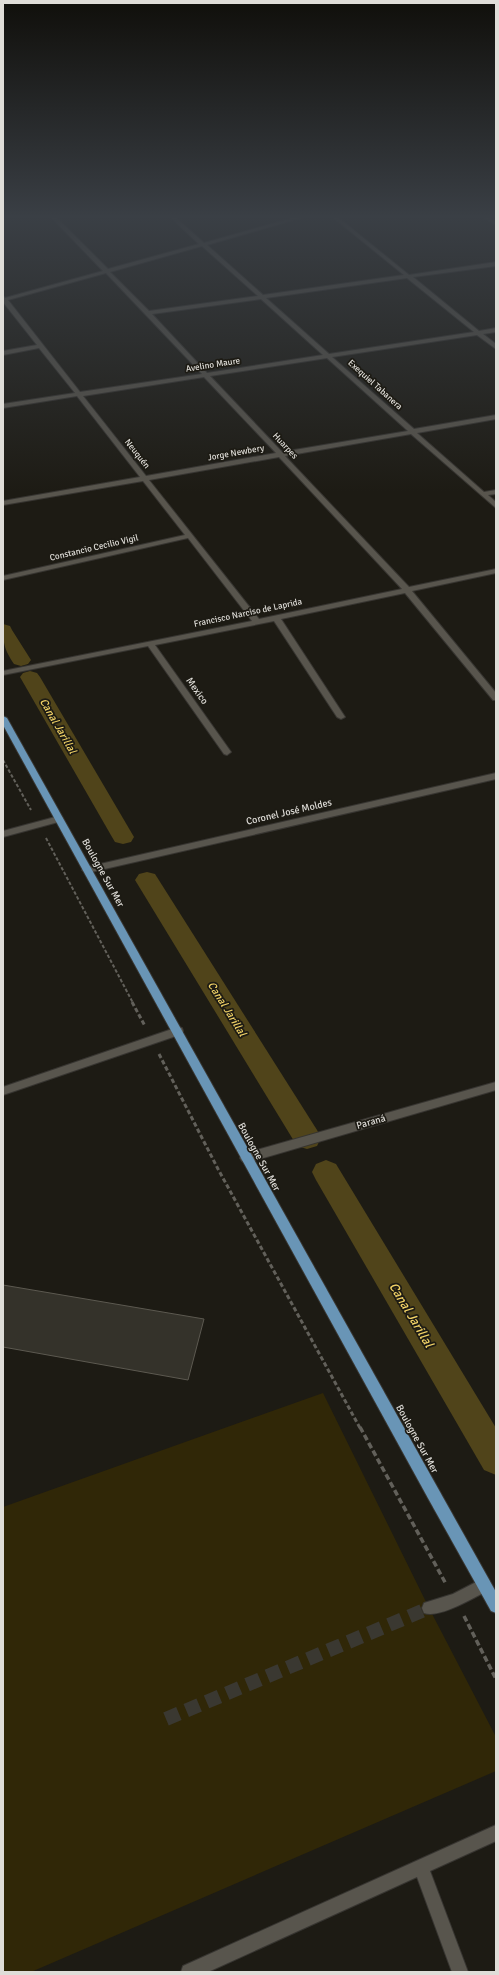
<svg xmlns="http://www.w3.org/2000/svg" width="499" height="1975" font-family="Signika,sans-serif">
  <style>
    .green { fill: #302707 }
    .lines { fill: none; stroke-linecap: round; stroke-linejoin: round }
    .canal { fill: #50441a; fill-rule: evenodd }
    .building { fill: #34322a; stroke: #5c5950 }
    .minor-tunnel { stroke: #3a3831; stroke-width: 14; stroke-dasharray: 14 8; stroke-linecap: butt }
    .minor-casing { stroke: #373531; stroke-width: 2 }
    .major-casing { stroke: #373531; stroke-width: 2 }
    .path-far2 { stroke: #62605a; stroke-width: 2; stroke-dasharray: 3.5 2; stroke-linecap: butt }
    .path-far1 { stroke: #62605a; stroke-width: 3; stroke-dasharray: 4.5 2.5; stroke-linecap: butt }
    .path { stroke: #62605a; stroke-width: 3.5; stroke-dasharray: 6 3; stroke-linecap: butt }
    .minor { fill: #58554d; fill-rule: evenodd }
    .major { fill: #6995b6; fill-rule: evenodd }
    .labels { text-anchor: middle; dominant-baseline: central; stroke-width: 3.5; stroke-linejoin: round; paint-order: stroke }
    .far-street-label { font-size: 9px; fill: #dfddd8; stroke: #1d1b14 }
    .street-label { font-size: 10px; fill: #dfddd8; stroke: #1d1b14 }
    .water-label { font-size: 11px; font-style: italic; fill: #f1d266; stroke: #1d1b14 }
    .near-water-label { font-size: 13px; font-style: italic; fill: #f1d266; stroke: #1d1b14 }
  </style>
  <rect width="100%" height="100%" fill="#1d1b14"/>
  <path class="green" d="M323,1393L429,1608L496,1737V1771L31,1972H3V1507Z"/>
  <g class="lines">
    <g class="canal">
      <path d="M3,624L10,626L12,630L31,660L28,664L21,666L14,664C4,649 3,643 3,624Z"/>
      <path d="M30,671L37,673L40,677L134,837L131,842L123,844L115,842L112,837L20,677L23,673Z"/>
      <path d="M147,872L155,874L317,1130L321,1138L317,1146L307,1149L297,1146L135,880L139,874Z"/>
      <path d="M326,1160L336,1164L496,1428V1475L484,1470L316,1180L312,1172L316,1164Z"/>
    </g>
  </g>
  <path class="building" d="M3,1285L204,1319L188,1380L3,1347Z"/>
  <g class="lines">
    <path class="minor-tunnel" d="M166,1719L429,1608"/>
    <g class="minor-casing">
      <g id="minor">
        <path d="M49,215H54L108,269L199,244L168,215H173L204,243L303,215H311L207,245L263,295L404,275L330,215H335L409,275L496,262V266L413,277L479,331L496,328V332L483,334L496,344V349L477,335L332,357L414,429L496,415V419L417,433L484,492L496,490V494L488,495L496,502V508L411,434L285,456L409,587L496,569V573L412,591L496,693V700H493L405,593L281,619L345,717L341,719L337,717L274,621L155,645L231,752L227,755L224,754L148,646L3,675V671L252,621L188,538L3,580V576L185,535L143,481L3,505V501L140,477L77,396L3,408V404L75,393L39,348L3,355V351L37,345L3,302V296L5,298L103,271ZM202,246L258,296L149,311L110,272ZM106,273L202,374L80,392L8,300ZM407,278L474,332L329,354L266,298ZM261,299L323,355L207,373L152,314ZM327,358L408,431L282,452L210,376ZM204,377L276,453L146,476L83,396ZM279,457L402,589L259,619L149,480Z"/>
        <path d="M479,215H485L496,222V225Z"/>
        <path d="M496,773V779L87,873L82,870L87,867Z"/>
        <path d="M59,816L62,817L63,819L62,821L3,837V831Z"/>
        <path d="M178,1027L182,1028L183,1031L182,1034L3,1095V1087Z"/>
        <path d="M496,1082V1090L246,1163L242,1161L240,1158L242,1155L246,1153Z"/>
        <path d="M484,1578L489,1580L491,1585L489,1590C475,1597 439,1619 424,1613L422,1608L424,1603L453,1594Z"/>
        <path d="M496,1825V1841L430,1871L468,1972H452L417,1877L208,1972H181L183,1966Z"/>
      </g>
    </g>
    <g class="major-casing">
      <path id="major" d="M3,716L7,718L496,1592V1613L491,1611L429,1500L3,725Z"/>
    </g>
    <g class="path-far2">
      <path d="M3,760L31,810"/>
      <path d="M46,838L133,1003"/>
    </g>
    <g class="path-far1">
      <path d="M132,1002L145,1026"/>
      <path d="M159,1054L218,1169L360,1428"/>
    </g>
    <g class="path">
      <path d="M360,1427L446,1584"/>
      <path d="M464,1616L496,1679"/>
    </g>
    <use href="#minor" class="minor"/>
    <use href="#major" class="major"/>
  </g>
  <linearGradient id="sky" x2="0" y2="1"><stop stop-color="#100f0b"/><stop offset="0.44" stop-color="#3a3f45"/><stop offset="1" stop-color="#3a3f45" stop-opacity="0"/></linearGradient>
  <rect width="499" height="492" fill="url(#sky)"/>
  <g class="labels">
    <g class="far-street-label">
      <text transform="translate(213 365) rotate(-9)">Avelino Maure</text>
      <text transform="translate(375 385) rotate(42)">Exequiel Tabanera</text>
      <text transform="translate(285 446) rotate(47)">Huarpes</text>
      <text transform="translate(236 453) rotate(-10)">Jorge Newbery</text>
      <text transform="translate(137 454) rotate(52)">Neuquén</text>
      <text transform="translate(94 548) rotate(-13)">Constancio Cecilio Vigil</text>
      <text transform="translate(248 613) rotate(-12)">Francisco Narciso de Laprida</text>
    </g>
    <g class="street-label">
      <text transform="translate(197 691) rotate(55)">Mexico</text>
      <text transform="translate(289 812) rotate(-13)">Coronel José Moldes</text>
      <text transform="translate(103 873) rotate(61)">Boulogne Sur Mer</text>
      <text transform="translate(371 1122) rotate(-16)">Paraná</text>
      <text transform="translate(259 1157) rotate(61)">Boulogne Sur Mer</text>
      <text transform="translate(417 1439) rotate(61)">Boulogne Sur Mer</text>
    </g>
    <g class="water-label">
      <text transform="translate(58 726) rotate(60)">Canal Jarillal</text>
      <text transform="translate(227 1009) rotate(58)">Canal Jarillal</text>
    </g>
    <g class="near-water-label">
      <text transform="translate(411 1315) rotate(59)">Canal Jarillal</text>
    </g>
  </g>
  <rect width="499" height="1975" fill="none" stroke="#dfddd8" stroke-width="8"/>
</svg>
